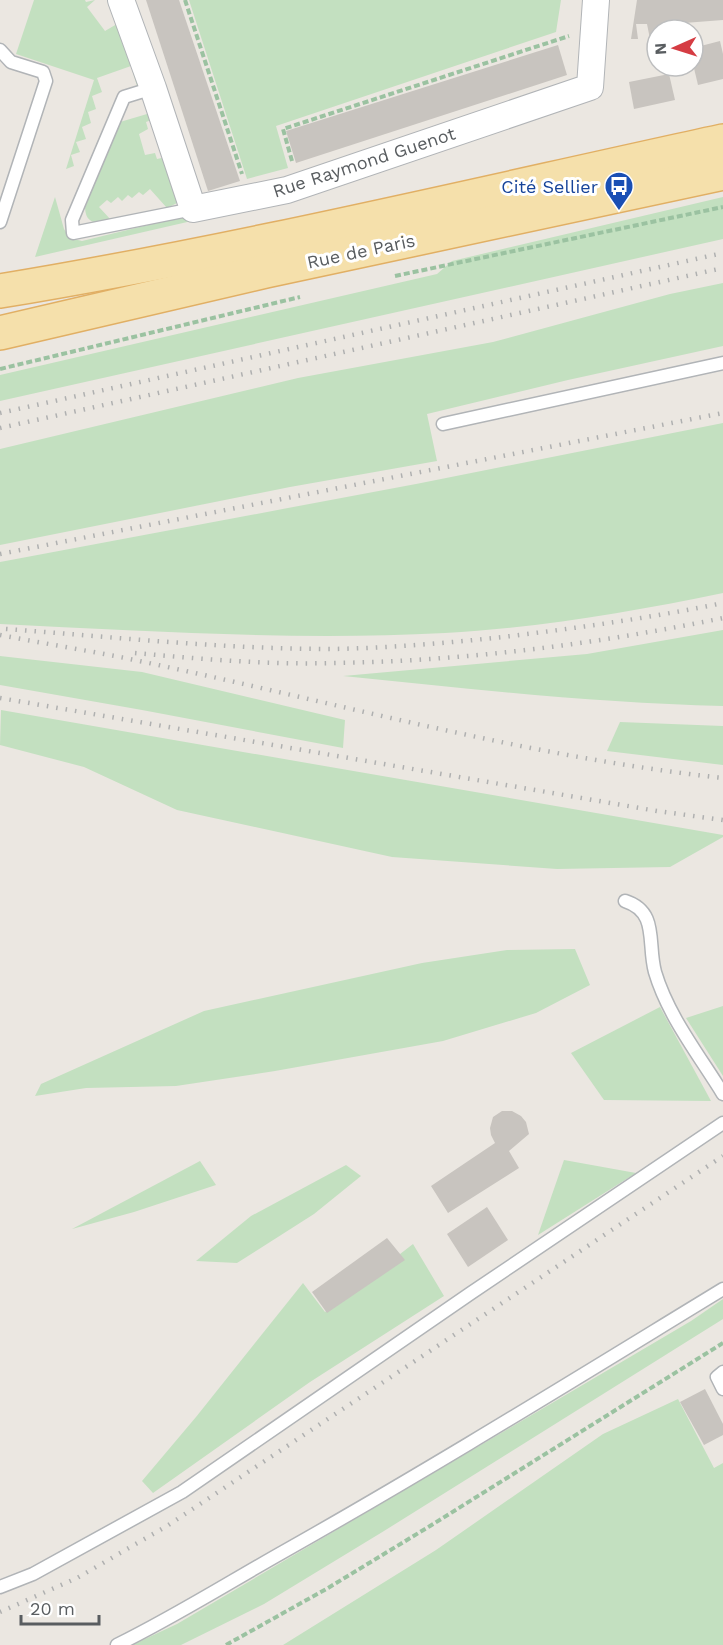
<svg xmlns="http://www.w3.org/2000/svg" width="723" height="1645" font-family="'Work Sans',sans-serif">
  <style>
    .green { fill: #c3e0c0 }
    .building { fill: #c8c4bf }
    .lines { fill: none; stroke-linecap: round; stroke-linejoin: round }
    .lane-casing { stroke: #b1b4b7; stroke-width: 15 }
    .street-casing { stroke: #b1b4b7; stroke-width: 28 }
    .primary-casing { stroke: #e1af64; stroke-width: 36 }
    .path { stroke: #9bc2a1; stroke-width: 4; stroke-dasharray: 6 3; stroke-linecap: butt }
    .lane { stroke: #fff; stroke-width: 12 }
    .street { stroke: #fff; stroke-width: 26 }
    .primary { stroke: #f5e0ab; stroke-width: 33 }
    .rail { stroke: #afb0b0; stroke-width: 4.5; stroke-dasharray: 1.5 8; stroke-linecap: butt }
    .labels { text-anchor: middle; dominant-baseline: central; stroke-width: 6; stroke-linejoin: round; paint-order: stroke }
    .street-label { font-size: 18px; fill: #595d60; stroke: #fff }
    .transit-label { font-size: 18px; fill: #164399; stroke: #fff; text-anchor: end }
  </style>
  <rect width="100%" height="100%" fill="#ebe7e1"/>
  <g class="green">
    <path d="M34,0H85L86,2L95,0L87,7L105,31L122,21L139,87L137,86L131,66L97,78L102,92L92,96L96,109L88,112L91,123L82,127L86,139L76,142L80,152L71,155L74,166L66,169L94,80L16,54Z"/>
    <path d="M189,0H561L556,32L276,126L288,168L247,179Z"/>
    <path d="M147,114H151L154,119L146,122L148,129L139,134L145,155L155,153L157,159L166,157L178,199L177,203L167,208L150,189L143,195L139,192L132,198L128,195L122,201L118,197L111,203L107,200L99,207L111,220C98,224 86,225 85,208L117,126L120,122Z"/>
    <path d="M55,197L64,229L70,238L82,241L189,215L196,220L35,257Z"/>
    <path d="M723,197V239L0,401V375L437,274L452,261Z"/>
    <path d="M723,283V346L568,380L427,414L437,461L290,487L0,545V449L298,378L493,342L670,294Z"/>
    <path d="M723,423V593C631,612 539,628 445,633C296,641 148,631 0,624V562L416,484Z"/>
    <path d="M723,630V706C596,703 470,689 343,676L587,654Z"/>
    <path d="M0,656L142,672L345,720L343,748L142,710L0,685Z"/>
    <path d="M1,710L723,835V837L670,867L557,869L392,857L177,810L84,767L0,745Z"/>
    <path d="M620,722L723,726V765L607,751Z"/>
    <path d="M575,949L590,985L536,1013L443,1041L275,1071L176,1086L86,1088L35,1096L41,1084L204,1011L422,963L507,950Z"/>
    <path d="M723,1006V1076L686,1018Z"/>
    <path d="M660,1007L711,1101L604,1100L571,1053Z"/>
    <path d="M564,1160L636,1173L538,1235Z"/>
    <path d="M200,1161L216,1185L134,1212L72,1229Z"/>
    <path d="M346,1165L361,1176L314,1214L237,1263L196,1261L251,1216Z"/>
    <path d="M413,1244L444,1296L310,1382L153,1493L142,1481L196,1417L303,1283L325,1312Z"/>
    <path d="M723,1299V1319L384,1531L264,1604L181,1645H132L177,1624L691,1321Z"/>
    <path d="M678,1399L714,1468L723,1463V1645H283L436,1550L603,1434Z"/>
  </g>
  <g class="building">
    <path d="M146,0H179L240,181L208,191Z"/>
    <path d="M637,0H723V20L671,24L673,30H657V49H652L647,24H636L638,39H631Z"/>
    <path d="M720,41L723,54V79L698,85L693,64V48Z"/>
    <path d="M558,45L567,75L296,163L286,131Z"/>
    <path d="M669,74L675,100L634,109L629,82Z"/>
    <path d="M502,1111H512L521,1116L526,1122L529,1134L509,1151L519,1168L448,1213L431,1186L495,1143L491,1135L490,1128L493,1117Z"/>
    <path d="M487,1207L508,1240L468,1267L447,1234Z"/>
    <path d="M387,1238L405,1260L327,1313L312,1292Z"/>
    <path d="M705,1389L723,1424V1435L704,1445L680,1402Z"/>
  </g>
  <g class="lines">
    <g class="lane-casing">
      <g id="lane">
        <path d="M0,50L11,62L43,72L46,81L0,222"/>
        <path d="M153,88L124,97L72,220L73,233L193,209"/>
        <path d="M443,424L723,363"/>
        <path d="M625,901C659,912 647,943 655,972C668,1016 699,1055 723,1094"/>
        <path d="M723,1372L717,1377L723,1389"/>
        <path d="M0,1587L33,1574L182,1492L471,1293L723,1123"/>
        <path d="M117,1645C174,1617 228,1583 283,1552C432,1468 577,1378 723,1289"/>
      </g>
    </g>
    <g class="street-casing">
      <path id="street" d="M121,0L153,88L193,209L287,190L590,87L596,0"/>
    </g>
    <g class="primary-casing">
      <g id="primary">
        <path d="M0,291C243,251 483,193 723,141"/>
        <path d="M0,333L266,271L723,173"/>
      </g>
    </g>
    <g class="path">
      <path d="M185,0L242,174"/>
      <path d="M292,161L283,129L569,36"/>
      <path d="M395,276L723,207"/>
      <path d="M0,369L300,297"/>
      <path d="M226,1645L328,1588L430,1526L723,1343"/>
    </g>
    <use href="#lane" class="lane"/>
    <use href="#street" class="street"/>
    <use href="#primary" class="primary"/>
    <g class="rail">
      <path d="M0,413L723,253"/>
      <path d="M0,428L723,268"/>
      <path d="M0,554L723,413"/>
      <path d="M6,629C115,637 223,649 332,649C389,648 447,643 503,637C577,628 650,618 723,603"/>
      <path d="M0,635C42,643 84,650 125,658C324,699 520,756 723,778"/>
      <path d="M135,653C201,659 268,665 335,663C465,661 596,644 723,618"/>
      <path d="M0,698L657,811L723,820"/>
      <path d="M0,1612L77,1578L167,1526L723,1156"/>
    </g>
  </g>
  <defs>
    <g id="bus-pin" transform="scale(1.5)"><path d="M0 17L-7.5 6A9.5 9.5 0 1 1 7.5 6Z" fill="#1a4fb4" stroke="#fff"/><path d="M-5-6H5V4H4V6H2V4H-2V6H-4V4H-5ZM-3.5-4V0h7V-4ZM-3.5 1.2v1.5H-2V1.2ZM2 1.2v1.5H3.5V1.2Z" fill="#fff"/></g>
  </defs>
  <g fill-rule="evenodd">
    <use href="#bus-pin" x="619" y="186"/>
  </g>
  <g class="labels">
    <g class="street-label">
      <text transform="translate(364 162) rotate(-18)">Rue Raymond Guenot</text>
      <text transform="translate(361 251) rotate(-12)">Rue de Paris</text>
    </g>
    <g class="transit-label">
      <text x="598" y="186">Cité Sellier</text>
    </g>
  </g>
  <g transform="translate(675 48) rotate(267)"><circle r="28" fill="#ffffff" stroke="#bdbebf" stroke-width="1.5"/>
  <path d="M0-4.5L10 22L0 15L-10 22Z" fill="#d53c43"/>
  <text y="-9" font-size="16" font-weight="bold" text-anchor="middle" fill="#595d60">N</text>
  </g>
  <path d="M21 1615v9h78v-9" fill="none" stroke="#595d60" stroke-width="3"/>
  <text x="30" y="1615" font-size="18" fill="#595d60" stroke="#ffffff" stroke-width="4.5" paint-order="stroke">20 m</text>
</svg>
